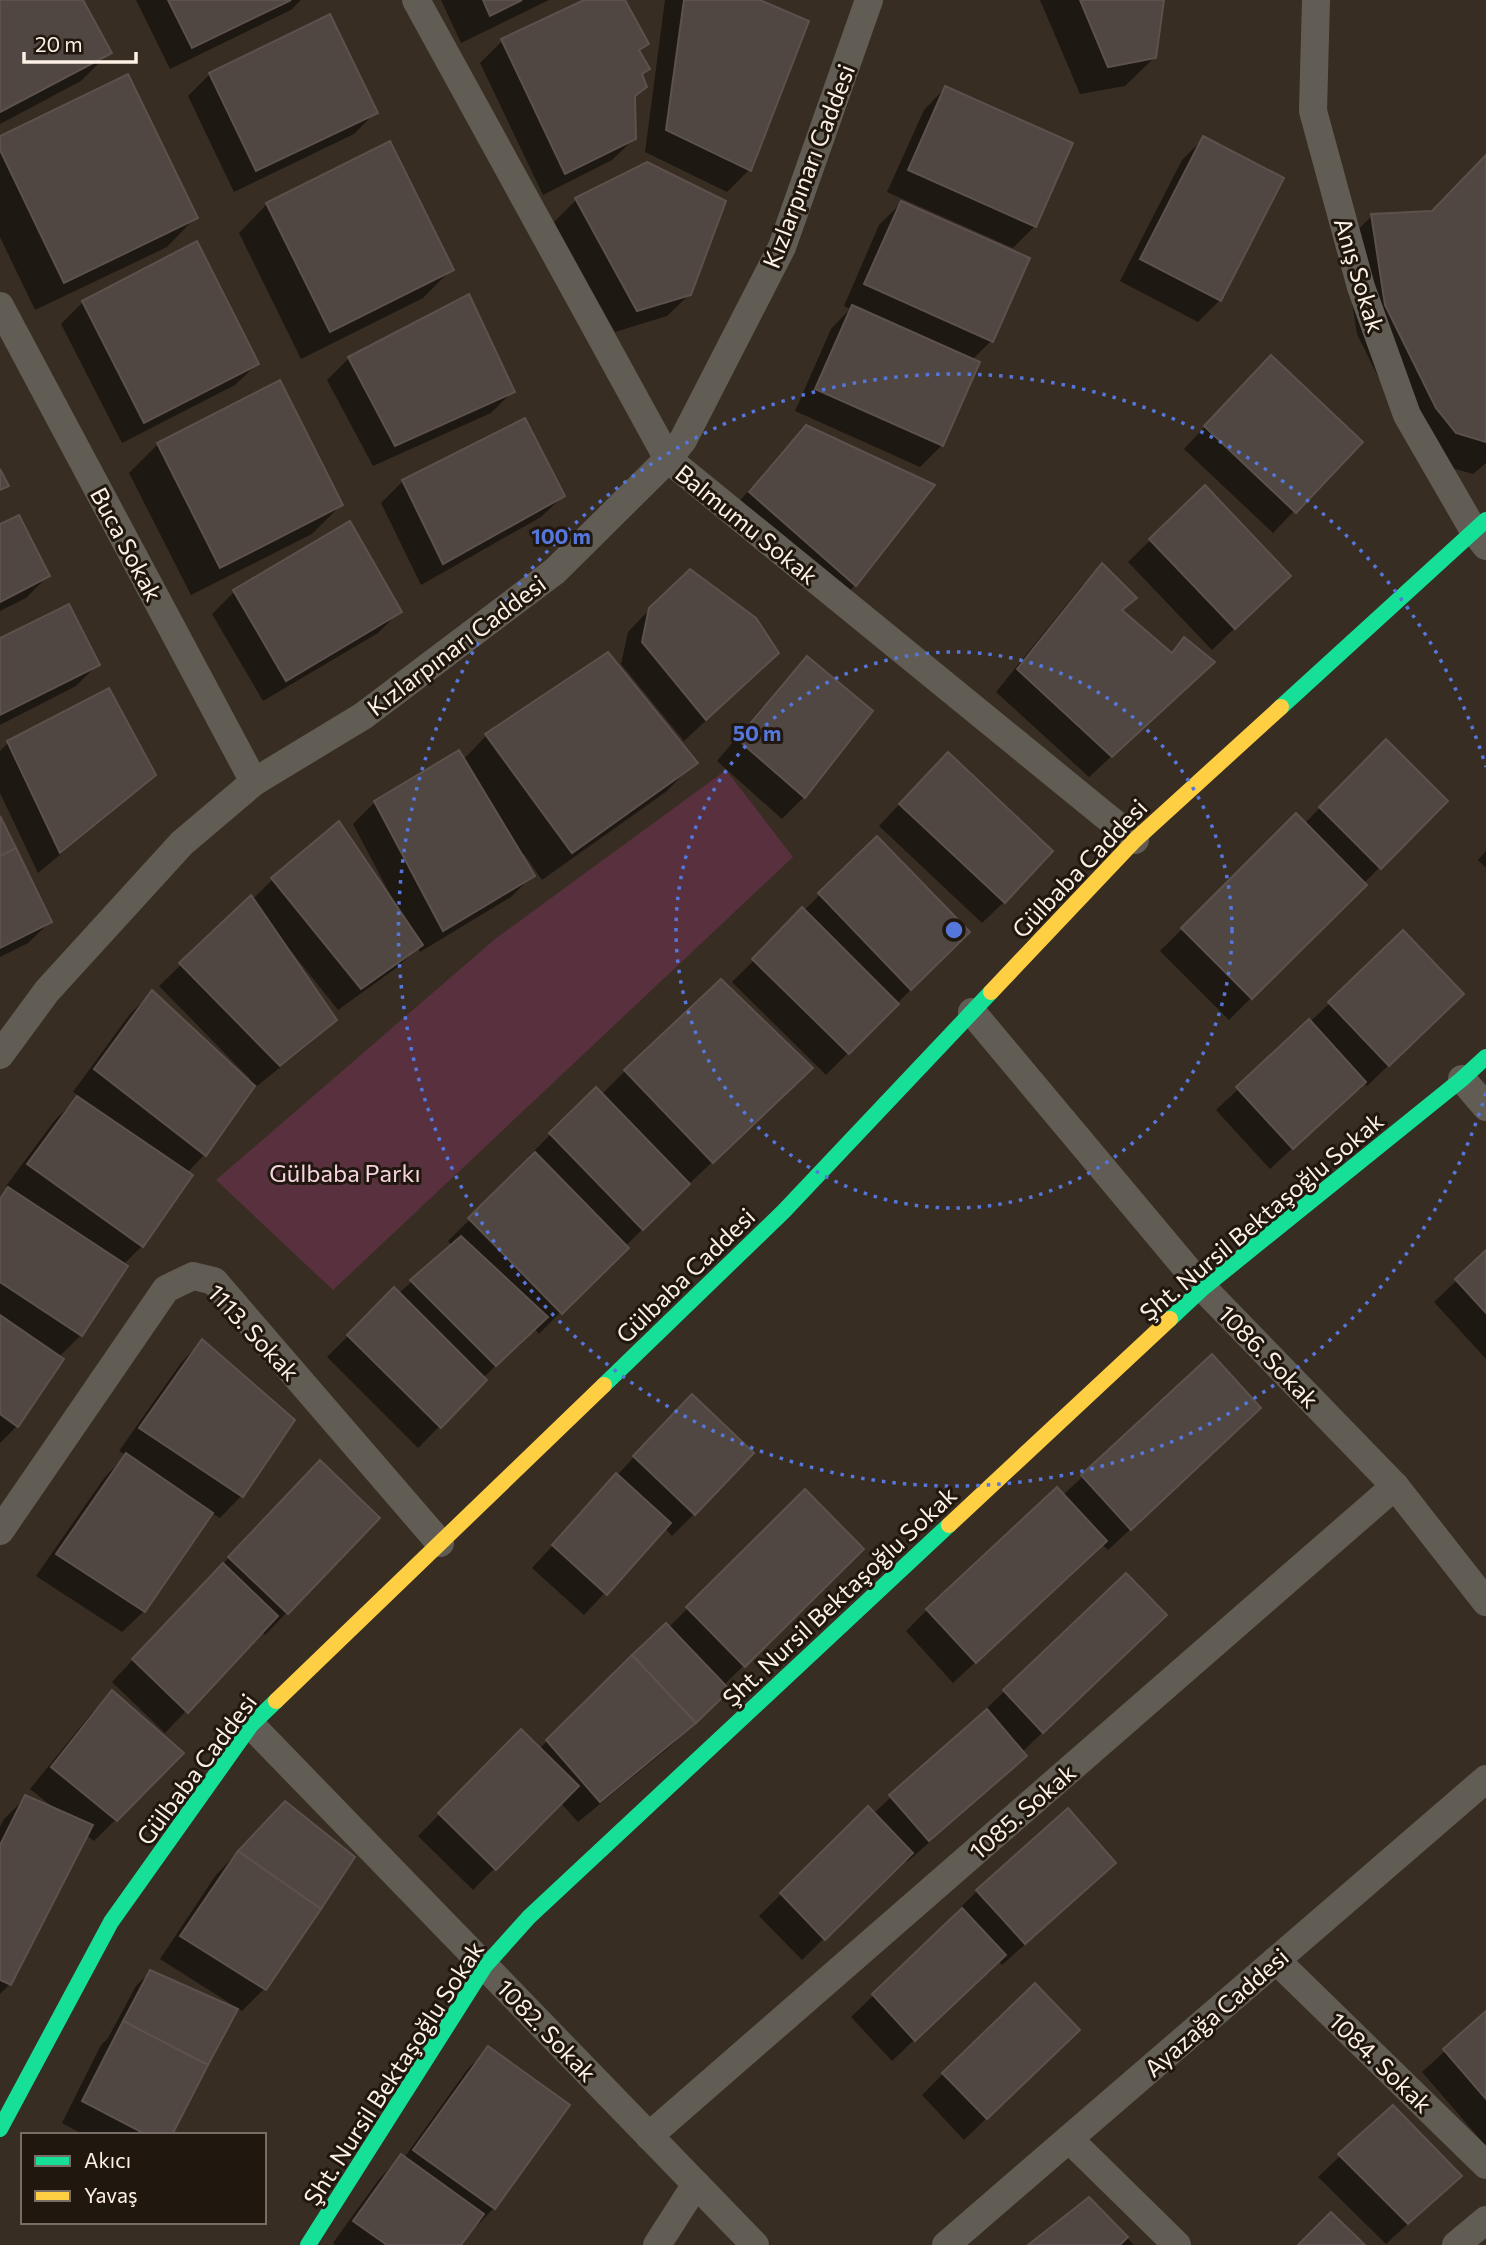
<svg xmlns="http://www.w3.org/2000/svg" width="1486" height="2245" font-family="Commissioner,sans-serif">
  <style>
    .green { fill: #58303e }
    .shadow { fill: #0007 }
    .building { fill: #514742; stroke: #5c514c; stroke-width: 2 }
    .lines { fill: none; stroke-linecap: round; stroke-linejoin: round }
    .street { stroke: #615d55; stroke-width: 28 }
    .fast { stroke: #16e098; stroke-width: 16 }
    .slow { stroke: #ffcf43; stroke-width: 16 }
    .ring { fill: none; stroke: #5576db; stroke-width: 3.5; stroke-dasharray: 3.5 7 }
    .labels { text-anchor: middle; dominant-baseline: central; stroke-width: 6; stroke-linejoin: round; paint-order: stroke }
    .street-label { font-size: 24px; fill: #fdf0e5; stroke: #20170f }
    .park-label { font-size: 24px; fill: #f8d4e0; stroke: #20170f }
    .centre { fill: #5576db; stroke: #20170f; stroke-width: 3.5 }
    .ring-label { font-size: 21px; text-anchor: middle; font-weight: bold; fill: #5576db; stroke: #20170f; stroke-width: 6; stroke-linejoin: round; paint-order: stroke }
  </style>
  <rect width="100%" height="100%" fill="#382d23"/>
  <path class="green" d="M726,770L793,857L333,1290L216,1180L495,939Z"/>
  <g class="shadow">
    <path d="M0,0H81L110,52L81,81L0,124Z"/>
    <path d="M136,0H301L291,10L170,69Z"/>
    <path d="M441,0H549L461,43Z"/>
    <path d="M588,0H623L647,44L638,52L648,69L640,76L633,98L635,138L612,160L543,195L480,63L502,41Z"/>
    <path d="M665,0H756L807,22L749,170L727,192L645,152Z"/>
    <path d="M1040,0H1162L1154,58L1125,86L1080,94Z"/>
    <path d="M210,74L376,112L354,134L234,192L188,96Z"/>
    <path d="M945,88L1035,226L1013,248L887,192L924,110Z"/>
    <path d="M0,138L195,218L167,247L35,310L0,237Z"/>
    <path d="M1204,138L1220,300L1198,322L1120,281L1182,160Z"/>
    <path d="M1486,156V463L1473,474L1427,461L1408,437L1357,334L1343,244L1372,216L1432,213Z"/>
    <path d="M647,164L690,294L667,316L615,332L554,222L576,200Z"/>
    <path d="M901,203L991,341L972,360L942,445L920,467L795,411L831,329L850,309L844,306L879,225Z"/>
    <path d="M267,204L452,269L423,298L301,359L239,233Z"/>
    <path d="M468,296L513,391L491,413L373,466L327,380L349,358Z"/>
    <path d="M83,302L257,364L235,385L122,443L61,324Z"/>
    <path d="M1249,379L1360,442L1273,533L1184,449Z"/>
    <path d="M806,427L855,585L833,607L728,515L784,449Z"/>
    <path d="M158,444L341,505L312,534L191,595L129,473Z"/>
    <path d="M403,481L563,496L541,517L421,585L381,503Z"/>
    <path d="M1205,487L1267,597L1212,650L1128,562Z"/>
    <path d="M0,526L48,576L26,598L0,611Z"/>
    <path d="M1102,566L1121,611L1170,654L1184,640L1191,683L1089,777L996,692L1081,587Z"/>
    <path d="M234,592L400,611L378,633L263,701L212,614Z"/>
    <path d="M650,609L755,675L684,741L621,664L628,632Z"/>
    <path d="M0,640L98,664L76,686L0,725Z"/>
    <path d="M807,659L870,711L804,797L782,819L717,761L785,680Z"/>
    <path d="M486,736L695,762L667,791L542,880L524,854L521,856L533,875L511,897L420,952L418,947L399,966L338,1010L291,951L288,953L335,1020L313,1041L257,1086L254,1084L204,1155L187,1173L142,1246L123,1265L81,1335L59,1357L17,1426L0,1443V1197L9,1188L6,1186L55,1120L79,1096L73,1092L130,1014L152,992L248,1081L250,1079L159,986L250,898L252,900L272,880L339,823L390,899L392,898L353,824L375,802L463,760Z"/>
    <path d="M1386,741L1445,801L1364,883L1365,885L1229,1020L1160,951L1296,815L1304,824Z"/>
    <path d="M8,743L153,775L131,796L38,873L0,793V751Z"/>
    <path d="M926,776L1004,902L982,923L879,826Z"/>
    <path d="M0,821L50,922L28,943L0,957Z"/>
    <path d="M877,838L968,932L826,1075L732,982Z"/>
    <path d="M1486,851V868L1478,860Z"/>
    <path d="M1330,1003L1440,1016L1367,1086L1363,1082L1270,1169L1216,1110Z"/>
    <path d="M625,1071L789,1089L690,1183L689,1182L539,1334L534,1328L483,1378L485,1380L418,1448L327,1357L394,1290L398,1294L452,1246L448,1241L531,1159L529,1156L596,1089L601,1095Z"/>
    <path d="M1486,1253V1359L1434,1302Z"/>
    <path d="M202,1341L241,1496L220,1518L212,1513L144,1611L122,1632L36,1576L105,1477L126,1455L119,1451L181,1363Z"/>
    <path d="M1211,1357L1237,1430L1108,1550L1102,1544L953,1683L906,1631L927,1610L1062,1496Z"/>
    <path d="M670,1418L694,1514L672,1536L665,1528L584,1615L532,1568Z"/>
    <path d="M298,1484L377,1518L265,1635L262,1631L165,1733L112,1682Z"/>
    <path d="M805,1492L861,1549L723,1686L728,1690L672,1745L578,1822L560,1802L473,1890L418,1836L521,1732L539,1749L666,1626L668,1628Z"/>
    <path d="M1143,1637L1022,1752L1024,1755L1003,1777L907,1862L904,1859L802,1960L759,1916L868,1809L873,1814L1005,1691Z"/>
    <path d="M112,1693L182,1753L94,1841L86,1835L10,1984L0,1994V1827L4,1819L26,1797L54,1808L30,1789L91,1714Z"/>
    <path d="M264,1825L353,1857L264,1989L242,2011L160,1959L216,1875Z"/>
    <path d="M1092,1884L1002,1965L998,1960L892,2061L851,2017L957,1915L955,1913L977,1891Z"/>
    <path d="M150,1972L170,2135H84L62,2123L101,2045L108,2038L136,1986Z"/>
    <path d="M1486,2014V2146L1422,2072Z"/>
    <path d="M488,2048L494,2208L458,2245H335L333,2243L380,2178L402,2156L404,2158L467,2070Z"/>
    <path d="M1056,2051L964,2140L922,2095L943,2074Z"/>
    <path d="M1392,2107L1459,2176L1386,2244L1318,2177Z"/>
    <path d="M1089,2199L1134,2245H1031Z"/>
  </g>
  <g class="building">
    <path d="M0,0H83L112,53L0,112Z"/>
    <path d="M168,0H291L192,48Z"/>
    <path d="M483,0H522L490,16Z"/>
    <path d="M584,0H625L649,44L639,50L650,69L642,74L647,87L635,96L636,139L565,174L501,39Z"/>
    <path d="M684,0H760L809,21L751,171L666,130Z"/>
    <path d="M1080,0H1164L1156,58L1108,67Z"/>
    <path d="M330,14L378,113L256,171L209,73Z"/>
    <path d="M128,74L198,218L64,283L0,150V136Z"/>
    <path d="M945,86L1073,143L1036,227L908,170Z"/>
    <path d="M1203,136L1284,178L1221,301L1140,259Z"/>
    <path d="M390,141L454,270L330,332L266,203Z"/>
    <path d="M1486,155V442L1456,433L1436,408L1385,305L1371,214L1432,211Z"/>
    <path d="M647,162L726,201L691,295L637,311L575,198Z"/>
    <path d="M901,201L1030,258L993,342L864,284Z"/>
    <path d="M197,241L259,364L144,423L82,301Z"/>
    <path d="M469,294L515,392L395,446L348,357Z"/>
    <path d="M852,305L980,362L943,446L815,389Z"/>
    <path d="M1271,355L1363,442L1296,513L1204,426Z"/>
    <path d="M280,380L343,505L220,568L157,443Z"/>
    <path d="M525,418L565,496L443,564L402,480Z"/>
    <path d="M806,425L935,485L856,586L749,492Z"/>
    <path d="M0,469L9,486L0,490Z"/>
    <path d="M1205,485L1291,576L1235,629L1149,539Z"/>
    <path d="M19,515L50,576L0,602V524Z"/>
    <path d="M350,521L402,612L286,681L233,590Z"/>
    <path d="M1102,563L1137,598L1122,610L1172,653L1184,637L1215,662L1112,757L1017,669Z"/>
    <path d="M690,569L756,618L779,653L706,720L642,642L649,608Z"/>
    <path d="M69,604L100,665L0,715V638Z"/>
    <path d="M608,652L698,763L572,853L485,734Z"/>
    <path d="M807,656L873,711L805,798L737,739Z"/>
    <path d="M109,688L156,775L60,853L7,741Z"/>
    <path d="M1386,739L1448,801L1381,869L1319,807Z"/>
    <path d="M459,750L535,876L443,931L374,801Z"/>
    <path d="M948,752L1053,851L1005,903L899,804Z"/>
    <path d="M1296,813L1367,885L1252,999L1181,928Z"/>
    <path d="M0,816L16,848L0,856Z"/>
    <path d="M339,821L423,945L361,989L271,878Z"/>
    <path d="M877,836L970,932L911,990L818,893Z"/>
    <path d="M16,848L52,922L0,948V856Z"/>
    <path d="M251,895L337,1020L280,1066L179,963Z"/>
    <path d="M802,907L899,1004L849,1054L752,959Z"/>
    <path d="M1403,930L1464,994L1389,1066L1328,1002Z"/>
    <path d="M721,979L813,1068L713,1163L624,1070Z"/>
    <path d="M152,990L255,1086L206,1156L94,1069Z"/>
    <path d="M1309,1019L1366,1082L1293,1149L1236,1087Z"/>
    <path d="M596,1087L690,1184L643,1230L549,1133Z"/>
    <path d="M77,1096L193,1175L143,1247L27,1164Z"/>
    <path d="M535,1152L629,1248L562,1314L468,1218Z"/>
    <path d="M8,1187L128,1266L82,1336L0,1282V1199Z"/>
    <path d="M461,1236L548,1317L496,1366L410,1280Z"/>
    <path d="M1486,1250V1313L1455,1279Z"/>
    <path d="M394,1287L487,1380L441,1428L347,1335Z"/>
    <path d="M0,1315L64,1359L18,1427L0,1414Z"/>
    <path d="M202,1339L295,1420L243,1497L139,1428Z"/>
    <path d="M1212,1354L1261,1408L1131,1530L1081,1475Z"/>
    <path d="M692,1394L754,1453L695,1515L633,1456Z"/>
    <path d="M126,1453L213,1513L145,1612L56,1554Z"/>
    <path d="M320,1460L380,1518L288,1614L228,1557Z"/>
    <path d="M616,1473L671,1523L607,1595L552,1545Z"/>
    <path d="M1057,1487L1107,1541L976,1663L926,1609Z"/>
    <path d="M805,1489L864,1549L745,1667L686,1607Z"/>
    <path d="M223,1563L278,1616L188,1713L132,1659Z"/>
    <path d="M1126,1573L1167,1615L1043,1733L1003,1690Z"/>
    <path d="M666,1623L730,1690L696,1723L632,1655Z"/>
    <path d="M632,1655L696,1723L600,1802L546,1740Z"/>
    <path d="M112,1690L184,1753L117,1821L51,1767Z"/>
    <path d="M987,1709L1027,1756L929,1841L889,1795Z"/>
    <path d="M521,1729L579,1786L496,1870L438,1813Z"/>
    <path d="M25,1795L93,1825L11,1985L0,1980V1845Z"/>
    <path d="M285,1801L355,1857L321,1909L238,1851Z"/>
    <path d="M868,1806L913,1853L825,1940L780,1893Z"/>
    <path d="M1068,1808L1116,1863L1025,1944L976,1890Z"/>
    <path d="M238,1851L321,1909L266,1990L180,1936Z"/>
    <path d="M962,1908L1006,1955L915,2041L872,1994Z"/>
    <path d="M150,1970L238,2009L208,2065L123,2021Z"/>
    <path d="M1035,1983L1080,2030L987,2119L942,2073Z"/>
    <path d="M1486,2011V2099L1443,2049Z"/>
    <path d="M123,2021L208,2065L172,2135H147L82,2101Z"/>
    <path d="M488,2046L570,2105L495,2209L413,2150Z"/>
    <path d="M1393,2105L1462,2176L1408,2224L1338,2154Z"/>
    <path d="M401,2154L484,2214L461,2245H387L353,2221Z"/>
    <path d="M1089,2197L1128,2237L1120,2245H1028Z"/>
    <path d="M1331,2212L1365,2245H1298Z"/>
  </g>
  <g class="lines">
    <g class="street">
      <path d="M416,0L668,459L1135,840"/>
      <path d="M1316,0L1313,111L1361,287L1407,415L1474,531L1486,546"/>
      <path d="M0,306L254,782"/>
      <path d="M972,1012L1203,1288L1395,1486L1486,1602"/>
      <path d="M0,1055L47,991L182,843L254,782L363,716L555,571L668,459L683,440L782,247L869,0"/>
      <path d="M1462,1079L1486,1107"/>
      <path d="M0,1531L166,1289L193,1276L214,1281L440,1543"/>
      <path d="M251,1725L755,2245"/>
      <path d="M1276,1960L1486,2165"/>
      <path d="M649,2136L1395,1486"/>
      <path d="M1069,2139L1177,2245"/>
      <path d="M657,2245L696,2184"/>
      <path d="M946,2245L1486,1779"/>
      <path d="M1456,2245L1486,2220"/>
    </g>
    <g class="fast">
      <path d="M1281,707L1486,520"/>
      <path d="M1170,1319L1203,1288L1462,1079L1486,1057"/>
      <path d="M604,1385L784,1211L991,992"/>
      <path d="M0,2129L111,1922L251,1725L276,1701"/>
      <path d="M308,2245L485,1966L529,1917L949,1525"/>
    </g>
    <g class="slow">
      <path d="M991,992L1135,840L1281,707"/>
      <path d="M949,1525L1170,1319"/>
      <path d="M276,1701L604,1385"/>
    </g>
  </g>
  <g class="ring">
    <circle cx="954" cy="930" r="278"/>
    <path d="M1486 1093A556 556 0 1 1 1486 767"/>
  </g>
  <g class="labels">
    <g class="street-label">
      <text transform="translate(808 166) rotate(-69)">Kızlarpınarı Caddesi</text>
      <text transform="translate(1360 275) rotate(73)">Anış Sokak</text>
      <text transform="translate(747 524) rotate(39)">Balmumu Sokak</text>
      <text transform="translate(127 544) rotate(62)">Buca Sokak</text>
      <text transform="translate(456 645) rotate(-37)">Kızlarpınarı Caddesi</text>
      <text transform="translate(1079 868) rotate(-46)">Gülbaba Caddesi</text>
      <text transform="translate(1261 1216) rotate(-40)">Şht. Nursil Bektaşoğlu Sokak</text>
      <text transform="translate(685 1275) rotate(-44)">Gülbaba Caddesi</text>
      <text transform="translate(254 1332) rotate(47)">1113. Sokak</text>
      <text transform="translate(1269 1356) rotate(46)">1086. Sokak</text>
      <text transform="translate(839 1596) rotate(-43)">Şht. Nursil Bektaşoğlu Sokak</text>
      <text transform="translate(196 1769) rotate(-53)">Gülbaba Caddesi</text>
      <text transform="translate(1022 1811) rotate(-41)">1085. Sokak</text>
      <text transform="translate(1216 2012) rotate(-41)">Ayazağa Caddesi</text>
      <text transform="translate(547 2030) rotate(46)">1082. Sokak</text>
      <text transform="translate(1381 2062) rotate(44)">1084. Sokak</text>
      <text transform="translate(393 2073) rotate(-57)">Şht. Nursil Bektaşoğlu Sokak</text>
    </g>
    <g class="park-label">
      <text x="345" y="1172">Gülbaba Parkı</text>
    </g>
  </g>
  <circle cx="954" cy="930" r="10" class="centre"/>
  <g class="ring-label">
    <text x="561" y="544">100 m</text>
    <text x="757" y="741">50 m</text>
  </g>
  <rect x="21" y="2133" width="245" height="91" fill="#20170f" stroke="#786e65" stroke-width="2"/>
  <rect x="35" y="2156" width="35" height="10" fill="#16e098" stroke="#786e65" stroke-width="2"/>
  <text x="84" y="2168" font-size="21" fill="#fdf0e5">Akıcı</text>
  <rect x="35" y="2191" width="35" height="10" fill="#ffcf43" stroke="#786e65" stroke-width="2"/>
  <text x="84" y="2203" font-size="21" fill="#fdf0e5">Yavaş</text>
  <path d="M24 52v10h112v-10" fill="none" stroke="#fdf0e5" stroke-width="3.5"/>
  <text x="35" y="52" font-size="21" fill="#fdf0e5" stroke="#20170f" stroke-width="5" paint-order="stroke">20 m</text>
</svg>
